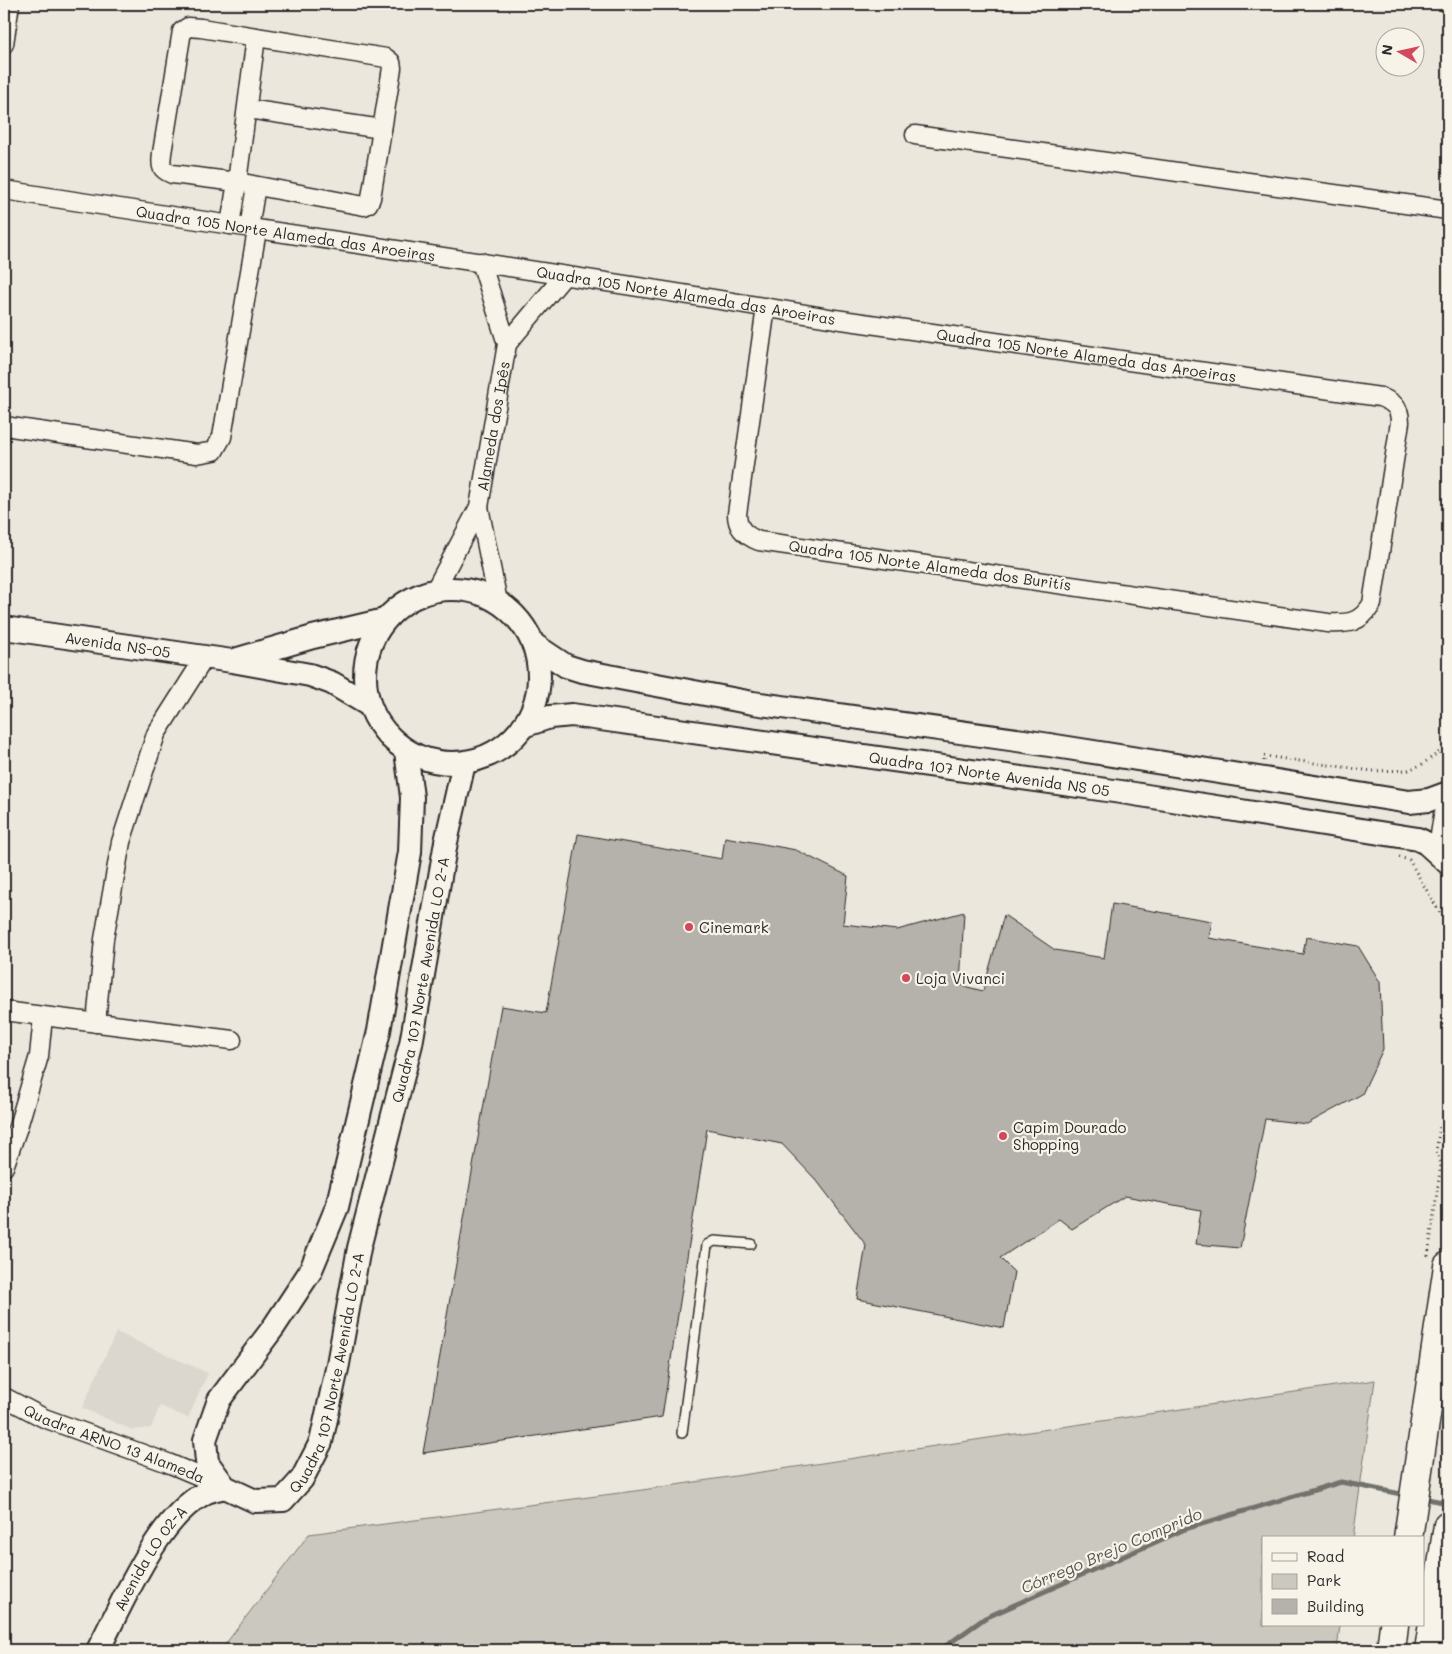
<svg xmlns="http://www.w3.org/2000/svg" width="1452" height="1654" font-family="Mali,sans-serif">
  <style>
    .built { fill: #dbd7ce }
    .green { fill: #cbc8bf; stroke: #7b7a75 }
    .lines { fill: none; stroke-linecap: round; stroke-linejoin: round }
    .stream { stroke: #72716c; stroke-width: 5 }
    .building { fill: #b5b2ab; stroke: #2b2b2b }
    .service-casing { stroke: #2b2b2b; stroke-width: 12 }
    .minor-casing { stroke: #2b2b2b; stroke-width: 21 }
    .tertiary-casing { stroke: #2b2b2b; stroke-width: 26 }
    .primary-casing { stroke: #2b2b2b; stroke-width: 31 }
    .path { stroke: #2b2b2b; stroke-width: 3; stroke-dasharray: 1 4; stroke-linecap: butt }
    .service { stroke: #f7f3e8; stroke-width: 9 }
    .minor { stroke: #f7f3e8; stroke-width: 18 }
    .tertiary { stroke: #f7f3e8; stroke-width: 22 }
    .primary { stroke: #f7f3e8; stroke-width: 28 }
    .poi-dot { fill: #d1495b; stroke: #f7f3e8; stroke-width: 2 }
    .labels { text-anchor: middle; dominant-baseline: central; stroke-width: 4.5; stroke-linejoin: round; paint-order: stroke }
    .street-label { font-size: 15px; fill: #2b2b2b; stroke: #f7f3e8 }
    .poi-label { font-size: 15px; fill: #2b2b2b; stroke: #f7f3e8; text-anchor: start }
    .water-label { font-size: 16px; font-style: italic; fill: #555451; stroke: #f7f3e8 }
  </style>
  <rect width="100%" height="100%" fill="#ebe7dd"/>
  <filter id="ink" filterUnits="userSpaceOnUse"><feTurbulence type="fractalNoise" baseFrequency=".02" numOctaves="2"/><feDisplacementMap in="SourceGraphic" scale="10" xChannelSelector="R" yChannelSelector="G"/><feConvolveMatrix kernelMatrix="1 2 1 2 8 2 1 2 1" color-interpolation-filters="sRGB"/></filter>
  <g filter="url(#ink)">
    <path class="built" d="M116,1332L208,1373L188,1418L160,1406L151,1428L132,1430L82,1408Z"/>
    <path class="green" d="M1375,1380L1353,1538H1263V1625H1340L1337,1650H221L309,1534L642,1490Z"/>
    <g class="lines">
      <g class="stream">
        <path d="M1422,1498L1448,1503"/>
        <path d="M940,1650L985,1618L1185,1529L1341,1482L1406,1495"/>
      </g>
    </g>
    <path class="building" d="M578,834L722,859L725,837L796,850L848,876L843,924L897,930L964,912L960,985L983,991L1004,915L1055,950L1104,958L1112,904L1212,921L1209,938L1303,954L1306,937L1358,946L1380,982L1383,1049L1362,1094L1307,1124L1265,1119L1240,1248L1196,1244L1201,1210L1125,1196L1072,1229L1059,1219L1000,1258L1014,1272L1004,1328L857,1299L866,1245L817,1181L782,1144L707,1129L662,1417L423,1453L501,1006L546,1013Z"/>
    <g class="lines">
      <g class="service-casing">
        <path id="service" d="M682,1433L707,1245L714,1241L751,1244"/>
      </g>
      <g class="minor-casing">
        <g id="minor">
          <path d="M188,27L201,28L386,58L391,62L392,68L371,198L368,204L364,206L237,182L172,174C159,169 161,165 162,153L182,31Z"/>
          <path d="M4,44L10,4"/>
          <path d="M247,109L382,129"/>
          <path d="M915,135L1448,210"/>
          <path id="s1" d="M4,190C281,234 559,272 835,319L1380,397C1393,402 1400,407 1400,422L1372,604C1360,623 1349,624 1328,623L759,541C746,536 737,529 737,514L766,307"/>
          <path d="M230,225L237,182L256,37"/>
          <path d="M249,228L256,186"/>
          <path d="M507,344L564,276"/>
          <path d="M4,426L197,454L214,451L222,437L257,230"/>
          <path d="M479,507L498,602"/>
          <path id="s2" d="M435,590L479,507L507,344L481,262"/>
          <path d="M4,1011L232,1040"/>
          <path d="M96,1023L104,939L121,842L156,734L205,657"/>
          <path d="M4,1167L18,1127L39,1056L43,1017"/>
          <path id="s3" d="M4,1397L44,1418L168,1463L225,1487"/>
        </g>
      </g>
      <g class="tertiary-casing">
        <g id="tertiary">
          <circle cx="452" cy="676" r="87"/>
          <path id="s4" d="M4,628L232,661L310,675L332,683L369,705"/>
          <path d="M533,644L566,666L582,671L753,703L1024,741L1409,802L1429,800L1448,793"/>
          <path d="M238,659L313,637L385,620"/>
          <path id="s5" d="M523,726L550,717L572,715L1128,793L1418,839L1426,843L1448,863"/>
          <path id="s6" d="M406,751L412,797L410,852L379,1031L337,1207L310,1272L273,1328L219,1400L205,1440L207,1462L225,1487L255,1501L283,1500L302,1479L321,1442L338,1364L359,1248L411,1044L446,842L464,763"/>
          <path id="s7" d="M98,1650C122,1604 157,1519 203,1494C209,1490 218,1489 225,1487"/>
        </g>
      </g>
      <g class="primary-casing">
        <g id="primary">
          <path d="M1448,816L1445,835L1448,859"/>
          <path d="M1408,1538L1448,1266"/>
          <path d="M1391,1650L1394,1625"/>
          <path d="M1429,1650L1448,1525"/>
        </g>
      </g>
      <g class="path">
        <path d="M1264,761V756L1372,771L1408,770L1421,765L1448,746"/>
        <path d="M1399,857L1409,860L1440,913L1448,919"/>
        <path d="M1428,1256L1441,1164L1436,1151L1440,1127L1448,1116"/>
      </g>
      <use href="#service" class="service"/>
      <use href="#minor" class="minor"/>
      <use href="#tertiary" class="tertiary"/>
      <use href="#primary" class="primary"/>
    </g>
  </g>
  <g class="poi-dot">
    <circle cx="689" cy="927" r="5"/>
    <circle cx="906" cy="978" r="5"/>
    <circle cx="1003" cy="1136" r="5"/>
  </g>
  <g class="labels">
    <g class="street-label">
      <text stroke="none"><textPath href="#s1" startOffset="285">Quadra 105 Norte Alameda das Aroeiras</textPath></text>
      <text stroke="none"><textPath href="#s1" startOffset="690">Quadra 105 Norte Alameda das Aroeiras</textPath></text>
      <text stroke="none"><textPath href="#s1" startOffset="1095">Quadra 105 Norte Alameda das Aroeiras</textPath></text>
      <text stroke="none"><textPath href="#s2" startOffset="176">Alameda dos Ipês</textPath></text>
      <text transform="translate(930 565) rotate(8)">Quadra 105 Norte Alameda dos Buritís</text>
      <text stroke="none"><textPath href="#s4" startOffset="115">Avenida NS-05</textPath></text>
      <text stroke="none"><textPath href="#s5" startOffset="472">Quadra 107 Norte Avenida NS 05</textPath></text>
      <text stroke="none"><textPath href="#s6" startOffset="1391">Quadra 107 Norte Avenida LO 2-A</textPath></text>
      <text stroke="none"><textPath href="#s6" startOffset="986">Quadra 107 Norte Avenida LO 2-A</textPath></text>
      <text stroke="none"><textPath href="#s3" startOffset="120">Quadra ARNO 13 Alameda</textPath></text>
      <text stroke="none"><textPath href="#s7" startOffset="106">Avenida LO 02-A</textPath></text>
    </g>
    <g class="poi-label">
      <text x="699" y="927">Cinemark</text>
      <text x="916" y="978">Loja Vivanci</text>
      <text x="1013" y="1127">Capim Dourado<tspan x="1013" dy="17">Shopping</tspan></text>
    </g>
    <g class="water-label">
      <text transform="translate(1111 1550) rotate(-23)">Córrego Brejo Comprido</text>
    </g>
  </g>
  <rect width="1452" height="1654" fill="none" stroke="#f7f3e8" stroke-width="20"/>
  <rect x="10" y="10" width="1432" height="1634" fill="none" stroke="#2b2b2b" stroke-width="2" filter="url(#ink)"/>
  <rect x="1262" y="1536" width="162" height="90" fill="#f7f3e8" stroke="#a5a39c"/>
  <rect x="1272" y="1553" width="25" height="8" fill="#f7f3e8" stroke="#a5a39c"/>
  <text x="1307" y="1562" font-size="15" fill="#2b2b2b">Road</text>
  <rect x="1272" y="1574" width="25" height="15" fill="#cbc8bf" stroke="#a5a39c"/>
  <text x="1307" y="1586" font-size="15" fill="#2b2b2b">Park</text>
  <rect x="1272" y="1599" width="25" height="15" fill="#b5b2ab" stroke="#a5a39c"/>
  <text x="1307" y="1612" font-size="15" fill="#2b2b2b">Building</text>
  <g transform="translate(1400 52) rotate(279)"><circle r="24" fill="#f7f3e8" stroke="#a5a39c"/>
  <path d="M0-4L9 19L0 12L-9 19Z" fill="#d1495b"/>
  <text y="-8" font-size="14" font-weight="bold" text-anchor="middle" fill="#2b2b2b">N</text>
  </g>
</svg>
